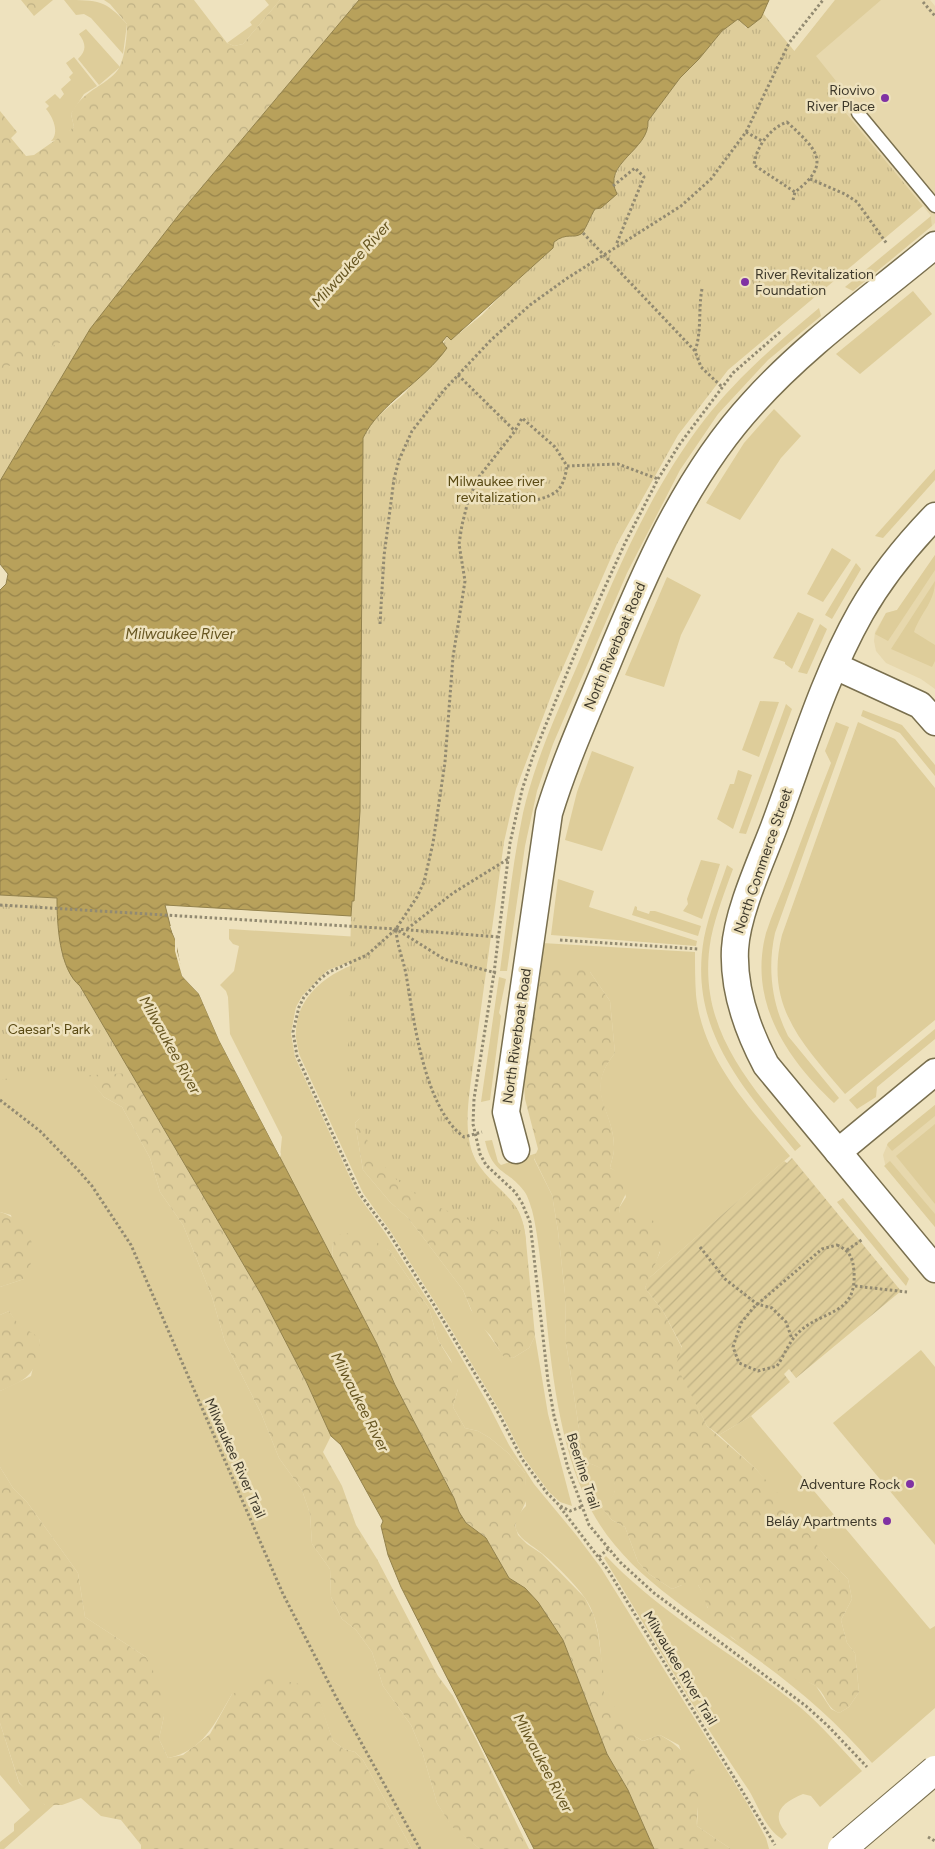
<svg xmlns="http://www.w3.org/2000/svg" width="935" height="1849" font-family="Figtree,sans-serif">
  <style>
    .built { fill: #e7d8ad }
    .grass { fill: #decd9a }
    .forest { fill: url(#forest-crowns) }
    .park { fill: url(#park-tufts) }
    .garden { fill: url(#garden-furrows) }
    .water { fill: url(#water-waves); stroke: #93824c }
    .pier { fill: #eee2be }
    .lines { fill: none; stroke-linecap: round; stroke-linejoin: round }
    .lane-casing { stroke: #796f4e; stroke-width: 15 }
    .street-casing { stroke: #796f4e; stroke-width: 29 }
    .path { stroke: #928a71; stroke-width: 3; stroke-dasharray: 2.5 2.5; stroke-linecap: butt }
    .lane { stroke: #fff; stroke-width: 12 }
    .street { stroke: #fff; stroke-width: 26 }
    .secondary-bridge-casing { stroke: #796f4e; stroke-width: 30; stroke-linecap: butt }
    .secondary-bridge { stroke: #fff; stroke-width: 28 }
    .poi-dot { fill: #8032a3; stroke: #eee2be; stroke-width: 2 }
    .labels { text-anchor: middle; dominant-baseline: central; stroke-width: 5; stroke-linejoin: round; paint-order: stroke }
    .poi-label { font-size: 14px; fill: #3d382a; stroke: #eee2be; text-anchor: end }
    .park-label { font-size: 14px; fill: #594912; stroke: #eee2be }
    .street-label { font-size: 14px; fill: #3d382a; stroke: #eee2be }
    .water-label { font-size: 15px; font-style: italic; fill: #675621; stroke: #eee2be }
  </style>
  <defs>
    <pattern id="forest-crowns" width="20" height="18" patternUnits="userSpaceOnUse" patternTransform="scale(1.25)"><rect width="20" height="18" fill="#decd9a"/><path d="M2 6a3 3 0 1 1 6 0M12 15a3 3 0 1 1 6 0" fill="none" stroke="#bfb185"/></pattern>
    <pattern id="park-tufts" width="24" height="20" patternUnits="userSpaceOnUse" patternTransform="scale(1.25)"><rect width="24" height="20" fill="#decd9a"/><path d="M3 7l-1-3M5 7V3M7 7l1-3M15 17l-1-3M17 17v-4M19 17l1-3" fill="none" stroke="#bfb185"/></pattern>
    <pattern id="garden-furrows" width="10" height="10" patternUnits="userSpaceOnUse" patternTransform="scale(1.25)"><rect width="10" height="10" fill="#decd9a"/><path d="M-1 1l2-2M0 10L10 0M9 11l2-2" fill="none" stroke="#bfb185"/></pattern>
    <pattern id="water-waves" width="16" height="10" patternUnits="userSpaceOnUse" patternTransform="scale(1.25)"><rect width="16" height="10" fill="#b8a15b"/><path d="M0 5q4-4 8 0t8 0" fill="none" stroke="#97844b"/></pattern>
  </defs>
  <rect width="100%" height="100%" fill="#eee2be"/>
  <g class="built">
    <path d="M835,0H930L935,6V223L932,226L931,216L923,206L794,52Z"/>
    <path d="M935,555V689L921,679L886,663L876,651L874,641L875,632L886,613L897,610Z"/>
    <path d="M935,1105V1227L886,1168L883,1155L888,1143Z"/>
  </g>
  <g class="grass">
    <path d="M64,0C99,0 105,0 127,24L123,54L91,18L84,14L76,15Z"/>
    <path d="M265,0H280L243,44L234,46L227,43L252,25L250,22L269,5Z"/>
    <path d="M835,0H881L816,56L836,81L827,88L843,108L840,112L923,206L788,59Z"/>
    <path d="M86,29L120,67L99,85L78,59C87,50 86,44 79,34Z"/>
    <path d="M74,57L97,86L84,94L71,114L74,127L58,140L51,141C60,133 53,117 46,109L49,106L45,102L55,94L60,99L64,94L61,89L71,80L69,77L73,73L66,63Z"/>
    <path d="M931,216L932,226L853,291L845,287Z"/>
    <path d="M913,291L932,314L860,374L836,354Z"/>
    <path d="M819,308L821,316L768,360L718,414L680,470L627,573L553,744L537,791L525,846L507,971H500C507,919 512,865 523,813C535,760 559,708 581,657C615,575 650,490 705,419C738,377 778,342 819,308Z"/>
    <path d="M774,409L801,436L781,458L740,520L706,503L744,443Z"/>
    <path d="M935,469V480L883,538L875,536Z"/>
    <path d="M832,548L851,560L823,602L807,594Z"/>
    <path d="M935,555V570L888,641L875,634L886,613L897,610Z"/>
    <path d="M856,563L861,569L832,619L825,615Z"/>
    <path d="M667,577L701,595L681,635L664,687L625,675Z"/>
    <path d="M935,581C935,602 921,612 914,632L935,645V661L932,667L891,649Z"/>
    <path d="M798,612L814,619L792,669L785,664V662L773,658Z"/>
    <path d="M820,624L827,629L807,674L798,672Z"/>
    <path d="M760,701L779,702L759,757L742,750Z"/>
    <path d="M786,704L792,709L746,834L739,833Z"/>
    <path d="M863,710L902,725L935,765V776L900,733L861,716Z"/>
    <path d="M836,722L849,727L775,933C767,969 772,1004 788,1036L839,1098L834,1103C786,1058 748,1001 766,933C772,914 781,895 788,876C802,838 816,801 831,763L825,751Z"/>
    <path d="M858,722L895,739L935,788V1020L845,1094C803,1044 764,1007 782,935Z"/>
    <path d="M592,751L634,767L602,851L565,840L577,792Z"/>
    <path d="M738,770L752,775L733,829L717,819L730,784H734Z"/>
    <path d="M701,860L720,864L702,919L683,911L688,904L687,899Z"/>
    <path d="M727,865L733,869C725,891 716,914 711,938C695,1026 749,1084 801,1146L795,1151C742,1087 688,1028 704,938C709,913 719,889 727,865Z"/>
    <path d="M558,879L594,891L589,907L697,941L696,946L551,935Z"/>
    <path d="M635,906L637,907V910L649,914L650,911H655L701,926L698,936L632,915Z"/>
    <path d="M229,929L376,938L476,1161C497,1194 522,1196 526,1241L362,1116L355,1123L363,1170L390,1202L407,1217L422,1236L463,1290L471,1310L503,1355L513,1358L529,1348L535,1336L548,1414L572,1506L560,1502L549,1492L524,1458L501,1413L436,1304L391,1232L363,1193L299,1054C298,1047 295,1038 296,1031C297,999 323,977 350,966V962L328,970L302,996L296,1007L291,1033L295,1057L358,1195L386,1234L431,1305L488,1404L509,1445L534,1484L577,1536L601,1568L747,1803L766,1838L769,1849H731L697,1826L698,1806L679,1745L660,1735L643,1741L636,1737C628,1727 605,1702 604,1691C600,1661 603,1624 585,1598C576,1585 556,1565 543,1554C526,1540 501,1531 526,1506L525,1473L508,1453L490,1438L478,1431L465,1428L453,1407L458,1389L451,1360L438,1340L429,1308L390,1251L378,1245L333,1243L332,1261L280,1157L282,1137L230,1034L228,997L226,991L220,985L234,971L239,946L233,944L229,939Z"/>
    <path d="M542,943L695,952C695,966 695,981 696,995C703,1060 750,1108 790,1156L648,1279L660,1252L620,1214L619,1208L626,1197L619,1173L610,1168C611,1162 614,1155 614,1149C615,1109 582,1094 615,1053L610,1001L590,972L535,982Z"/>
    <path d="M499,977L506,979L499,1013L501,1016L490,1100L481,1102Z"/>
    <path d="M0,1004L55,1035L104,1097L122,1107L150,1158L160,1192L183,1225L212,1297L225,1342L261,1413L279,1458L302,1490L310,1514L312,1544L330,1569L331,1597L342,1619L356,1630L372,1652L383,1686L411,1725L422,1751L437,1803L451,1825L480,1849H412L363,1760L355,1752L344,1749L333,1741L314,1687L232,1694C215,1723 203,1751 168,1758L159,1739L164,1716L146,1657L85,1617L78,1573L27,1502L13,1488L0,1467V1391L31,1376L40,1339L17,1324L9,1311L0,1315V1287L24,1279L11,1215L0,1212Z"/>
    <path d="M935,1029V1039L877,1087L876,1097L857,1109L849,1100Z"/>
    <path d="M935,1105V1116L892,1151L887,1145L888,1143Z"/>
    <path d="M935,1124V1204L896,1156Z"/>
    <path d="M492,1140L498,1162L501,1165L537,1153L534,1159L552,1195L558,1231L565,1294L566,1343L584,1462C611,1468 629,1487 602,1508L612,1520L625,1527L638,1562L649,1574L672,1589L682,1585H698L706,1598L707,1607L732,1638L793,1678L805,1680L816,1686L831,1709L839,1713L849,1707L859,1692L855,1653L847,1643L841,1620L852,1599L848,1579L825,1556L756,1469L719,1435L751,1416L930,1629L935,1626V1708L872,1763C838,1723 800,1690 757,1659C694,1612 616,1571 584,1495C556,1431 550,1354 543,1284C540,1260 538,1234 532,1210C530,1204 528,1196 524,1191C506,1168 493,1175 485,1141Z"/>
    <path d="M890,1161L935,1214V1227L886,1168L884,1166Z"/>
    <path d="M843,1198L909,1279L906,1286L837,1202Z"/>
    <path d="M921,1350L935,1367V1545L833,1423Z"/>
    <path d="M606,1556C663,1616 737,1655 801,1708C823,1727 842,1749 862,1771L820,1807L811,1796L803,1794C781,1803 770,1814 787,1834L782,1839C763,1827 758,1803 746,1786C696,1713 650,1634 604,1558Z"/>
    <path d="M0,1723L19,1783L45,1805H54L4,1849H0V1842L14,1831V1824L30,1810L0,1775Z"/>
  </g>
  <g class="forest">
    <path d="M21,0H53L34,16Z"/>
    <path d="M104,0H194L227,43L234,46L243,44L280,0H359L181,212L91,329L0,481V111L17,132L11,138L26,156L34,155L74,127L71,114C83,88 111,85 120,66C125,55 127,37 127,24L110,4Z"/>
    <path d="M0,915L57,931L64,955L75,982L107,1031L262,1296L306,1381L331,1436L323,1452L342,1486L356,1525L377,1559L438,1676L453,1696L477,1741L529,1849H480L451,1826L437,1803L422,1751L411,1725L383,1686L372,1652L356,1630L342,1619L331,1597L330,1569L312,1544L310,1514L302,1490L279,1458L261,1413L225,1342L212,1297L183,1225L160,1192L150,1158L122,1107L104,1097L77,1065L0,1004Z"/>
    <path d="M567,965L590,972L610,1001L615,1053C583,1093 615,1109 614,1149C614,1155 611,1162 610,1168L619,1172L630,1185L619,1208L620,1213C681,1215 662,1249 645,1288L663,1311L682,1348L677,1365L707,1426L756,1469L783,1499L825,1556L848,1579L852,1599L841,1620L847,1643L855,1653L859,1692L849,1707L839,1713C825,1707 826,1692 814,1685C806,1680 799,1681 792,1678C772,1669 728,1637 714,1620C707,1611 705,1596 698,1585H682L672,1589L649,1574L638,1562L625,1527L612,1520L601,1507C630,1488 609,1468 584,1462L566,1343L565,1294L558,1231L552,1195L534,1158L538,1149L525,1099L524,1086L535,982L546,968Z"/>
    <path d="M362,1116L526,1241L535,1336L529,1348L513,1358L503,1356L490,1335L476,1321L463,1290L422,1236L407,1217L390,1202L363,1170L355,1123Z"/>
    <path d="M0,1212C19,1217 38,1239 32,1260C30,1266 27,1273 24,1279L0,1287Z"/>
    <path d="M352,1233L373,1240L390,1251L429,1308L438,1340L458,1373V1389L453,1407L465,1428L478,1431L490,1438L508,1453L525,1473L527,1499L515,1525L518,1535L527,1544L542,1554L585,1598L594,1616L598,1633L604,1677V1692L636,1737L643,1741L660,1735C683,1747 700,1768 699,1795C699,1806 696,1815 697,1826L731,1849H654L628,1790L607,1754L563,1640L525,1588L509,1578L486,1538L466,1523L459,1512L454,1497L395,1385L377,1344L332,1261L333,1243L340,1234Z"/>
    <path d="M9,1311L18,1324L40,1338C37,1373 31,1378 0,1391V1315Z"/>
    <path d="M0,1467L13,1488L27,1502L78,1573L85,1617L146,1657L163,1690L164,1716L159,1739L168,1758L183,1755L210,1734L232,1694L270,1678L315,1687L333,1741L344,1749L355,1752L363,1760L412,1849H141V1845L121,1820L101,1816L81,1798L62,1805H45L31,1796L19,1782L0,1723Z"/>
  </g>
  <g class="park">
    <path d="M762,12L923,206L728,370L678,435L617,544L554,688L516,789L504,842L470,1088C467,1113 465,1136 475,1160C491,1196 522,1189 526,1241L513,1238L426,1202L393,1177L371,1150L347,1085L351,916L352,901L354,900L360,811L363,438L371,422L405,393L448,336L451,340L482,315L553,242L567,234L575,235L595,209L601,208C610,191 614,175 624,159C633,146 649,138 648,121L680,78L699,59L722,31L739,18L746,28L761,18Z"/>
    <path d="M90,329L0,481V370Z"/>
    <path d="M0,895L57,898C57,924 59,969 80,986L131,1073L0,1080Z"/>
  </g>
  <path class="garden" d="M792,1158L901,1291L796,1378L789,1369L784,1374L790,1382L751,1416L719,1435L707,1426L676,1365L682,1347L663,1311L645,1288L648,1279L784,1161L787,1163Z"/>
  <path class="water" d="M359,0H769L761,18L748,28L738,19L722,31L699,59L680,78L648,121C650,150 601,163 617,194L601,208L595,209C591,215 584,233 581,234C573,239 567,232 554,242L553,248L451,340L447,336L442,342L447,348C424,381 379,404 363,438L360,811L354,901H352L351,916L165,905L172,933L175,939L182,976L199,994L219,1040L377,1344L395,1385L454,1498L459,1512L466,1523L486,1538L509,1578L525,1588L538,1602L563,1640L607,1754L628,1790L654,1849H534L401,1587L388,1555L381,1526L383,1521L341,1445L331,1436L306,1381L262,1296L80,986C59,969 57,924 57,898L0,895V590L6,584L8,574L0,564V481L90,329L181,212Z"/>
  <path class="pier" d="M170,926H172L178,939L177,951L184,975L201,993L222,1039L281,1154L280,1157L219,1040L199,994L182,976L175,951V939Z"/>
  <g class="lines">
    <g class="lane-casing">
      <path id="lane" d="M858,113L935,206"/>
    </g>
    <g class="street-casing">
      <g id="street">
        <path d="M935,516C907,545 881,577 861,612C823,679 801,755 774,827C761,861 737,913 735,949C733,990 747,1029 766,1065L935,1269"/>
        <path d="M835,666L920,705L935,722"/>
        <path d="M516,1150L506,1112L549,813C564,764 585,717 605,669C643,576 684,478 753,403C806,344 874,296 935,245"/>
        <path d="M838,1152L935,1072"/>
      </g>
    </g>
    <g class="path">
      <path d="M923,2L935,16"/>
      <path d="M787,122C816,149 833,163 795,192L754,165C756,147 770,128 787,122Z"/>
      <path d="M746,132L762,141"/>
      <path d="M810,179L845,194L857,202L887,244"/>
      <path d="M613,186L635,168L644,177L616,245"/>
      <path d="M793,200L795,192"/>
      <path d="M583,233L695,351L701,367L722,387"/>
      <path d="M780,332L733,373L679,445L658,479L625,543L579,644L533,756L522,790L510,843L494,973L474,1099L473,1124L480,1154L486,1165L515,1192L522,1203L530,1222L548,1381L554,1416L568,1468L589,1525L620,1562L654,1593L806,1706L828,1726L867,1767"/>
      <path d="M695,351C702,331 698,310 702,289"/>
      <path d="M458,375L515,431"/>
      <path d="M468,501C490,505 538,506 557,491C563,486 566,474 567,466"/>
      <path d="M380,624L384,556L394,479L399,460L412,431L444,390L491,340L530,305L566,279L681,206L711,179L746,132L789,43L823,0"/>
      <path d="M0,905L396,929L444,959L496,973"/>
      <path d="M396,929L499,937"/>
      <path d="M407,929L453,893L508,859"/>
      <path d="M396,930C397,945 403,959 406,974C414,1020 424,1108 464,1137L482,1132"/>
      <path d="M560,940L699,949"/>
      <path d="M0,1100L40,1131L78,1170L92,1186L131,1245L283,1594L336,1697L420,1849"/>
      <path d="M837,1245C850,1251 853,1258 854,1272C857,1317 821,1309 797,1334C789,1342 784,1356 777,1366L758,1371L739,1363L733,1347L741,1323L754,1307L822,1249Z"/>
      <path d="M700,1247L725,1279L757,1304L772,1308L786,1322L792,1339"/>
      <path d="M847,1250L863,1239"/>
      <path d="M855,1286L907,1292"/>
      <path d="M560,1507L608,1570L775,1845"/>
      <path d="M581,1507L570,1511L560,1506L547,1493L522,1459L499,1414L434,1305L389,1233L360,1194L297,1056L293,1032L299,1007L304,997L320,979L329,972L367,955L396,929L417,897L424,882L433,843L445,762L453,657L465,581L459,544L462,525L468,501L478,478L515,431L522,418L555,447L567,466L618,464L658,479"/>
      <path d="M599,1557L608,1549"/>
      <path d="M928,1837L935,1841"/>
    </g>
    <use href="#lane" class="lane"/>
    <use href="#street" class="street"/>
    <g class="secondary-bridge-casing">
      <path id="secondary-bridge" d="M842,1849L935,1770"/>
    </g>
    <use href="#secondary-bridge" class="secondary-bridge"/>
  </g>
  <g class="poi-dot">
    <circle cx="885" cy="98" r="5"/>
    <circle cx="745" cy="282" r="5"/>
    <circle cx="910" cy="1484" r="5"/>
    <circle cx="887" cy="1521" r="5"/>
  </g>
  <g class="labels">
    <g class="poi-label">
      <text x="875" y="90">Riovivo<tspan x="875" dy="16">River Place</tspan></text>
      <text x="755" y="274" text-anchor="start">River Revitalization<tspan x="755" dy="16">Foundation</tspan></text>
      <text x="900" y="1484">Adventure Rock</text>
      <text x="877" y="1521">Beláy Apartments</text>
    </g>
    <g class="park-label">
      <text x="496" y="481">Milwaukee river<tspan x="496" dy="16">revitalization</tspan></text>
      <text x="49" y="1029">Caesar's Park</text>
    </g>
    <g class="street-label">
      <text transform="translate(615 646) rotate(-67)">North Riverboat Road</text>
      <text transform="translate(763 861) rotate(-71)">North Commerce Street</text>
      <text transform="translate(517 1036) rotate(-82)">North Riverboat Road</text>
      <text transform="translate(235 1458) rotate(66)">Milwaukee River Trail</text>
      <text transform="translate(583 1471) rotate(72)">Beerline Trail</text>
      <text transform="translate(680 1668) rotate(59)">Milwaukee River Trail</text>
    </g>
    <g class="water-label">
      <text transform="translate(351 264) rotate(-48)">Milwaukee River</text>
      <text x="180" y="634">Milwaukee River</text>
      <text transform="translate(170 1045) rotate(61)">Milwaukee River</text>
      <text transform="translate(360 1402) rotate(63)">Milwaukee River</text>
      <text transform="translate(543 1763) rotate(62)">Milwaukee River</text>
    </g>
  </g>
</svg>
